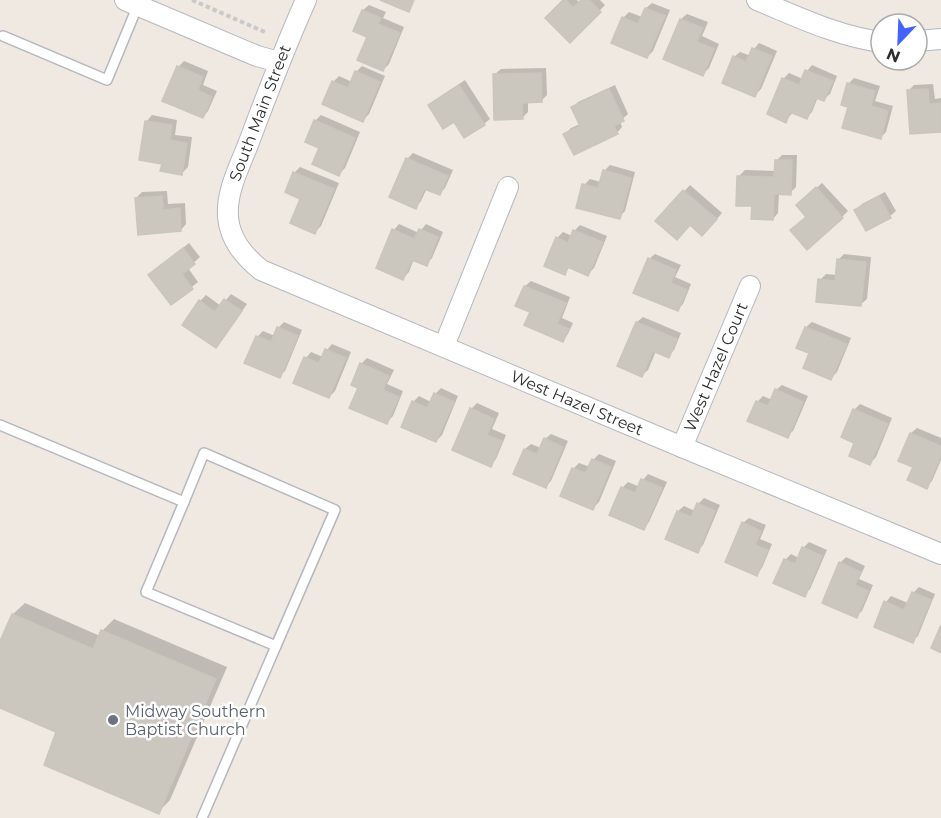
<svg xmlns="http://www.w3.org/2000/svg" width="941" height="818" font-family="Montserrat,sans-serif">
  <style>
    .shadow { fill: #0003 }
    .building { fill: #cbc7bf; stroke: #cbc5ba; stroke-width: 1.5 }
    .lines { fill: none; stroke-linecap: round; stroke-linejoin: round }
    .service-casing { stroke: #b4b7c1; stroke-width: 12 }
    .minor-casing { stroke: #b4b7c1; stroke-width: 22 }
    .path { stroke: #c9c9c9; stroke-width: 4; stroke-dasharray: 4.5 3; stroke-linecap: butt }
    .service { stroke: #fff; stroke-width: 9 }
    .minor { stroke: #fff; stroke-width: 20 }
    .worship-dot { fill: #6b7280; stroke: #fff; stroke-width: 2 }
    .labels { text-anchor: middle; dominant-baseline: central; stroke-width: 5; stroke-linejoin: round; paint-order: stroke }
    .street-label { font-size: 16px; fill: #2e2e2e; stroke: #fff }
    .worship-label { font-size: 16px; fill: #5b616d; stroke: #fff; text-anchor: start }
  </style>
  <rect width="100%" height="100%" fill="#efe9e1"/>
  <g class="shadow">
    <path d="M565,0H577L580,3L583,0H600L605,5L570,41Z"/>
    <path d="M652,3L670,10L653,51L647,57L623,18L629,12L642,17L646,8Z"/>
    <path d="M369,5L386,12L383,18L404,27L389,64L383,70L369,36L355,30L363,10Z"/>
    <path d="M687,14L708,22L702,36L719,44L709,68L703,74L681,19Z"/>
    <path d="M759,43L777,51L761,89L755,95L734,57L740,52L751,56L754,49Z"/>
    <path d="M184,61L208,71L203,85L217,91L208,111L203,117L178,67Z"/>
    <path d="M812,65L837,76L830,94L824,99L818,97L812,112L806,118L793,112L786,121L783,79L789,73L803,79L807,71Z"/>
    <path d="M362,66L385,76L369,114L363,120L333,82L339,76L352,82L356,72Z"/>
    <path d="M546,68L547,95L541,101H528V112L522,118L495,74L501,69Z"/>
    <path d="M854,78L880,86L875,101L893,106L886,132L880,138L850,106L848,84Z"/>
    <path d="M465,80L490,119L484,124L455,120L429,105L435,100Z"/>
    <path d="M933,84L935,99L941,98V130L908,91L914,85Z"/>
    <path d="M615,85L628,114L620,121L622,127L617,133L565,134L571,128L580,124L572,108L578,102Z"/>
    <path d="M152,115L177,120L175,135L192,137L188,167L182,173L164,163L141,159L147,121Z"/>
    <path d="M321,115L360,132L345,168L339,174L321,147L315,121Z"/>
    <path d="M413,153L453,170L445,188L439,194L427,188L421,201L416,207L407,159Z"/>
    <path d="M782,155H797L796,187L790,193H779L778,213L773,219L753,205L739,176L745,170L776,171V161Z"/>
    <path d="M610,165L635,172L625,211L619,217L584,185L590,179L601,182L604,171Z"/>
    <path d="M300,167L339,183L321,226L315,232L302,198L287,191L295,172Z"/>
    <path d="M822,183L848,211L842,217L807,216L803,200Z"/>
    <path d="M690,185L722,213L708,229L690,224L657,221Z"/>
    <path d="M167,191L168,204L185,203L186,224L181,230L136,198L142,192Z"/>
    <path d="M885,192L896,211L890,216L856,210L862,204Z"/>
    <path d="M399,224L419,233L426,224L443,232L432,258L426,264L414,259L409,272L403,278L394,230Z"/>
    <path d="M580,225L607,236L594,268L588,274L570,267L564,273L557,238L563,232L572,236L575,230Z"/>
    <path d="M189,243L200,257L188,268L198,282L172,303L150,275Z"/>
    <path d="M655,254L681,265L675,277L691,284L683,304L677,310L649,259Z"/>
    <path d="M844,254L871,257L867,299L861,304L820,280L826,274L837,275L838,260Z"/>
    <path d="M531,281L570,297L562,318L573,323L568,334L563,340L532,312L517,306L525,286Z"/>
    <path d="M231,294L247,304L222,340L216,346L200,301L206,295L221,306Z"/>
    <path d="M643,317L681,333L674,350L668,356L656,351L648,370L642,375L637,322Z"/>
    <path d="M284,322L302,330L285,371L279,376L257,337L263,331L275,336L278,328Z"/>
    <path d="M812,322L851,338L837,372L831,378L811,352L798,347L806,327Z"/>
    <path d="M332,344L351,352L335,391L329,397L306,358L311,352L323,357L327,350Z"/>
    <path d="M367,358L394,370L387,384L403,391L393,416L387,422L360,387L361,364Z"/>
    <path d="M782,385L808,396L793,431L787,436L749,420L757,402L763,396L772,400L776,390Z"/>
    <path d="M441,388L458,396L442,435L436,441L413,402L419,396L431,402L435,394Z"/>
    <path d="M477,403L499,413L492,429L506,435L496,459L490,465L471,409Z"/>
    <path d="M860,404L892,418L876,457L870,463L856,442L854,410Z"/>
    <path d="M917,428L941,438V460L932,481L926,487L915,466L911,433Z"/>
    <path d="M551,434L568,441L551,481L546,486L525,449L531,444L541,448L545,439Z"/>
    <path d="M599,454L616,461L599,502L593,508L573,469L579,463L590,467L593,460Z"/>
    <path d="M648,474L667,482L649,522L644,528L622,488L628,482L640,487L643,480Z"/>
    <path d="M704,498L720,505L703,545L697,551L667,538L678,511L684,506L695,511L698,504Z"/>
    <path d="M749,518L766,525L760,539L772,544L762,568L756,574L743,523Z"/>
    <path d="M809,542L827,550L810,589L804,595L785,560L791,554L799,558L803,548Z"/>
    <path d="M846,557L865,566L859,579L873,585L862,611L856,616L840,563Z"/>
    <path d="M919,587L935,594L918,636L912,641L886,602L891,596L908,603L913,593Z"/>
    <path d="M25,603L100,636L102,631L114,619L227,667L170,800L158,812L58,731L0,707V645L13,614Z"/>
  </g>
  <g class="building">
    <path d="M380,0H414L409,12Z"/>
    <path d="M563,0H566L573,8L581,0H589L601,12L570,43L545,18Z"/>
    <path d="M645,8L665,16L647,58L611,43L622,17L638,24Z"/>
    <path d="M362,10L381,18L378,24L400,33L383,71L357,60L367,37L353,31Z"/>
    <path d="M680,19L703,28L697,42L714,49L703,76L663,59Z"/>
    <path d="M752,48L772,56L755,97L722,83L733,56L746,62Z"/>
    <path d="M177,66L203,77L198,90L212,97L203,118L162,101Z"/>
    <path d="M805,70L833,81L824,101L816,98L807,119L790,112L786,123L767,114L782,78L799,85Z"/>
    <path d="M355,71L380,82L363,122L322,104L332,81L348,88Z"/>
    <path d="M541,73L542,102L522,103L523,119L494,120L493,74Z"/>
    <path d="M847,83L875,91L871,106L888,111L881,139L842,128L848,107L841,105Z"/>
    <path d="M459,85L485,125L464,138L454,122L443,129L428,105Z"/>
    <path d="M609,89L624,121L614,126L618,134L574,155L563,134L580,126L571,107Z"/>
    <path d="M928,89L929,104L941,103V132L910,134L907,90Z"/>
    <path d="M314,120L355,138L339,176L312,164L319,148L305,142Z"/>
    <path d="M145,121L172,125L170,140L187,143L182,175L160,171L162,164L139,160Z"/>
    <path d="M406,158L448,176L440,195L424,189L416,209L389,197Z"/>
    <path d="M775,160H792L791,195L774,194L773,220L751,219L752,206H736L737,176L774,177Z"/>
    <path d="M603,170L631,178L620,219L576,208L582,184L598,188Z"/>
    <path d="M293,172L334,189L315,234L290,223L300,199L285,192Z"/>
    <path d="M816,187L843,218L807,250L790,230L806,217L796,205Z"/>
    <path d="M683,190L717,219L702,236L690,225L677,240L655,221Z"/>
    <path d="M162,196L163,210L180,208L181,231L138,235L135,198Z"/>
    <path d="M879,196L891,218L866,231L854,210Z"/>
    <path d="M392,229L414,239L419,229L438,237L427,266L412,260L403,280L376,268Z"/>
    <path d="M573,230L603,242L588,276L568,267L565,275L544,266L556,237L568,243Z"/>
    <path d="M183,248L195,264L182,274L193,289L171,305L148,275Z"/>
    <path d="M648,258L676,270L671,283L687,290L678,311L633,293Z"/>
    <path d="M837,259L866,262L861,306L816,302L818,279L835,281Z"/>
    <path d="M524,286L566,303L557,324L569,329L563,342L524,325L530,312L515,306Z"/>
    <path d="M224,299L242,311L216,348L182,325L199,300L215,312Z"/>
    <path d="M636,322L677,339L669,358L653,351L642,377L617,366Z"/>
    <path d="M277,327L298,336L280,378L244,363L256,336L271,342Z"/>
    <path d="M805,327L847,344L831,380L803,368L809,353L796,348Z"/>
    <path d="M325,349L346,358L329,398L293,383L304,357L319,363Z"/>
    <path d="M360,363L389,376L383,390L399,397L387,424L349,408L358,388L351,385Z"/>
    <path d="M775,389L803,402L788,438L747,421L756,401L768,406Z"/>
    <path d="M434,393L454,402L436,442L401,427L412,401L427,408Z"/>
    <path d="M470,408L494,419L487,435L502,441L491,467L452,450Z"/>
    <path d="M853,409L888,424L870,465L849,456L854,443L841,437Z"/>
    <path d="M910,433L941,446V455L927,489L907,480L913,467L898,461Z"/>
    <path d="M544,438L563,447L546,488L513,474L524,449L537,454Z"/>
    <path d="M592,459L611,467L593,510L560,496L572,468L585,473Z"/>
    <path d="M641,479L662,488L644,530L609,515L621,487L635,493Z"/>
    <path d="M697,503L715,511L698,553L665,539L677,511L691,517Z"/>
    <path d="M742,522L761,531L755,545L768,550L757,576L725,562Z"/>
    <path d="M802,547L822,556L805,597L773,583L784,559L795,564Z"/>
    <path d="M839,562L861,572L855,585L868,591L857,618L822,603Z"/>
    <path d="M912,592L931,600L913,643L874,627L884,601L904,610Z"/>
    <path d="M12,614L93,649L101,630L216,679L159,814L44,765L56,732L0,708V641Z"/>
    <path d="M941,625V653L931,648Z"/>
  </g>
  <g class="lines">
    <g class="service-casing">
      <g id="service">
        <path d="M3,36L107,80L138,5"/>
        <path d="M0,425L184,502L146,592L276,646L202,818"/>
        <path d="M184,502L204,453L335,510L276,646"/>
      </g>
    </g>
    <g class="minor-casing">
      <g id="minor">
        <path d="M125,0L257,56L279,62"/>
        <path d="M306,0C285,47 267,94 249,142C240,166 226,191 228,217C230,240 244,256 261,270L682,447L941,554"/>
        <path d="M757,0C798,17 837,36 881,42"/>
        <path d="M917,41L941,39"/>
        <path d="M444,346L508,187"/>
        <path d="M682,447L750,286"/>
      </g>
    </g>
    <path class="path" d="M192,0L267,33"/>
    <use href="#service" class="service"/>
    <use href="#minor" class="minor"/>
  </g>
  <circle class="worship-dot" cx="113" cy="720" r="6"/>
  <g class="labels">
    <g class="street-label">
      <text transform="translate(260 113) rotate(-69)">South Main Street</text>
      <text transform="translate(716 367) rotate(-67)">West Hazel Court</text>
      <text transform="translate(577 403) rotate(23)">West Hazel Street</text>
    </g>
    <g class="worship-label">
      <text x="125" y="711">Midway Southern<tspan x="125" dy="18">Baptist Church</tspan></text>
    </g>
  </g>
  <g transform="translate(899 42) rotate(203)"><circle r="28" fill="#ffffff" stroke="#ababab" stroke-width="1.5"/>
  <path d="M0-4.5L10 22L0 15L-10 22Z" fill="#4264fb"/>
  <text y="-9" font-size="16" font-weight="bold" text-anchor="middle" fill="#2e2e2e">N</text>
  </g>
</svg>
